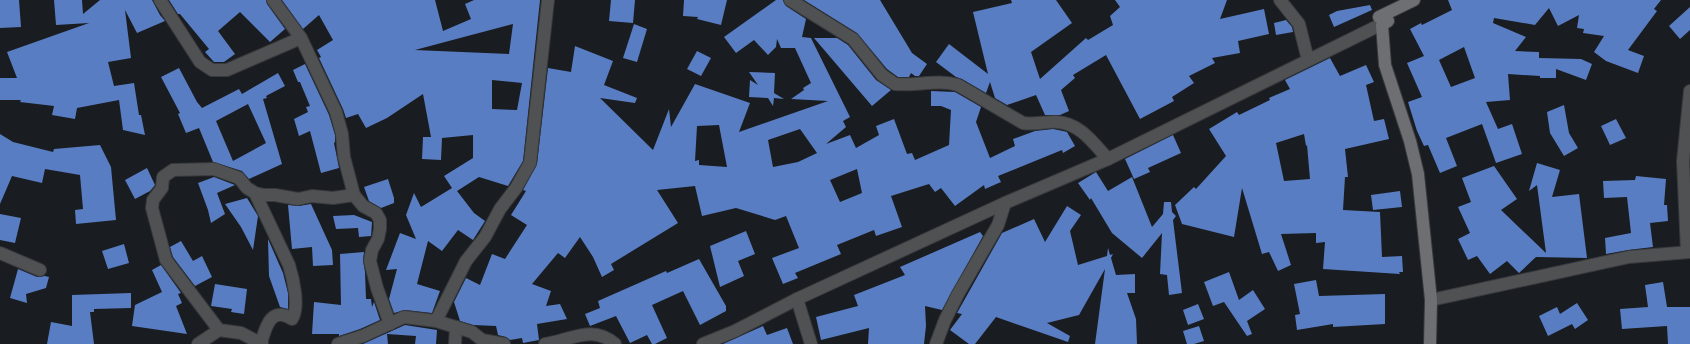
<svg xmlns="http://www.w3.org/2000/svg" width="1690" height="344" font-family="'Source Sans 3',sans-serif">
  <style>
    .building { fill: #597dc2; fill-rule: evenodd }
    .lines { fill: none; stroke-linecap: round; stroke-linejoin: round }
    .street-casing { stroke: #37393d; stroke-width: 14 }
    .secondary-casing { stroke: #37393d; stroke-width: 14 }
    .street { stroke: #505153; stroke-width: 12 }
    .secondary { stroke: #6d6f73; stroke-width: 12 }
  </style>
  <rect width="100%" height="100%" fill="#191c20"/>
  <g class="building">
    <path d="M0,0H19L21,27L0,28Z"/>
    <path d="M54,0H82L83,14L100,0H152L160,15L165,21L137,33L125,10L131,58L108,62L114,86L134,83L139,115H141L145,135L123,130L119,100L77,108L75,119L52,115L54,106L20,102L21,100H0V78H17L7,52L89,23L56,25Z"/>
    <path d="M169,0H266L267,4L285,29L270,42L240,12L218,31L235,54L224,62H214L205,52L209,49L180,14H178Z"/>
    <path d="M282,0H435L443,31L471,19L465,4L474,0H540L523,161L508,186L479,177L457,191L474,213L485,221L473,240L458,230L442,251L428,241L417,284L440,291L432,313L405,310L394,313L389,299L397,269L386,270L400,233L416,239L406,215L414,193L421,207L452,188L444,176L473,158V135L442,138L441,160L422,159L423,137H431L423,94L387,118L366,128L358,114L346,118L343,109L319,58L321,57L317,50L333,40L319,15L303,29ZM513,24L509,54L415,50L445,42ZM492,80L522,83L517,110L492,109Z"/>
    <path d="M611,0H635L633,23L609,21Z"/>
    <path d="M684,0H727L721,25L697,19L698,17L683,16Z"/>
    <path d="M776,0H783L786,6L806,19L802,37L811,38L850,117L843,121L846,127L826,144L850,135L856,148L879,135L876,126L894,119L907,154L912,153L915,160L949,145L951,110L941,106H931V91L955,92L981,107L976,122L990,158L1015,146L1013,139L1035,131L1053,129L1063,131L1067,132L1075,146L1063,153L1062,150L998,176L1001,182L985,189L984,185L955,206L941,188L935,192L929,184L891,196L902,227L876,236L874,230L837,245L841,254L795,273L798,278L783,284L772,258L799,248L786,216L775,220L736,208L702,216L695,186L657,190L678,223L611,264L614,270L602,277L593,257L580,237L565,258L558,253L532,284L551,291L546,306L560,304L567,319L537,324L539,340L523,343L522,338L510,340L506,337L498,335L496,326L473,325L460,321L454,302L466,278L480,285L492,254L505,259L527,225L511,215L526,191L523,190L537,164L548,68L571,72L575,46L613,61L604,85L637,98L635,103L600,98L653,150L669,109L671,127L695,84L750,103L739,132L828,101L791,99L804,90L803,88L811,83L795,48H781L777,39L776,47L768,55L754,40L736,53L724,37ZM719,125L727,167L699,165V160L695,161L697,126ZM800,129L817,153L798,162L773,167L768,140ZM857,169L862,193L840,202L830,180Z"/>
    <path d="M804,0H880L912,53L927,64L919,76H915L911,73L909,77H898L887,69L857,33Z"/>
    <path d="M1011,0H1056L1072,23L1031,52L1040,79L1086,38L1088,40L1113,25L1110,16L1120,7L1115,0H1227L1220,19L1264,9L1269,34L1238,41L1240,53L1212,58L1215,63L1189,76L1194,83L1172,97L1174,101L1140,119L1106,55L1073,75L1075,78L1061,90L1069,111L1060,115H1045L1036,95L1007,105L995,98L990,82L986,93L962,79L956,77L936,62L949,44L988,74L973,12L1012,3Z"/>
    <path d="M1448,0H1661L1654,9L1657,11L1628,50L1644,56L1638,73L1606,61L1594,52L1604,36L1583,33L1584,29L1577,28L1579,15L1558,26L1549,8L1535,25L1494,18L1493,23L1526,37L1515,51L1539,52V58L1581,59L1592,64L1586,80L1556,69V78H1540V76L1508,74L1510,100L1486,102L1498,129L1512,124L1522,154L1496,163L1482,124L1446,138L1457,166L1440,173L1428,145L1424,146L1417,131L1408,102L1422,97L1407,63L1424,56L1410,29L1421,23L1422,25L1452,10ZM1464,47L1475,78L1451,87L1439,60Z"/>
    <path d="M1370,5L1372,10L1334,27L1329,15L1337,11Z"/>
    <path d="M1690,7V30L1680,39L1669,26Z"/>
    <path d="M1286,20L1292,27L1293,32L1276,35L1274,23Z"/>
    <path d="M634,24L647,29L637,62L623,58Z"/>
    <path d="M814,38H837L848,45L876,80L891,90L872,106Z"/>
    <path d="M697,51L711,58L701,76L687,69Z"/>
    <path d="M1330,58L1340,76L1366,65L1374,82L1366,85L1374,121L1384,119L1389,139L1345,149L1348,177H1345L1343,210L1380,212L1382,257L1402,256L1403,272H1399L1400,274L1323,269L1325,242L1316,243V233L1281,234L1291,265L1278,271L1269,252L1262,254L1242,188L1234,237L1182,224L1175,205L1194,187L1196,189L1226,156L1209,129L1237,112L1239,115L1270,100L1269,98L1290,89L1285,80ZM1304,134L1306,146L1307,145L1310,179L1284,181L1276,143Z"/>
    <path d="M305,64L329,115L335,135V142L334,143L339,168L321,173L310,131L299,136L294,119L308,112L306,107L310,106L300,82H298L293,70Z"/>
    <path d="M179,68L197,102L202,108L239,89L242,94L278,73L285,86L266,96L267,98L263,99L282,164L249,179L242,171L213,162L199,128L186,133L178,114L180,113L161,77ZM248,104L266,143L233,161L216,121Z"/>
    <path d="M749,72L775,73L774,93L784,99L774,98L773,106L768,98L749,97L750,80L758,85Z"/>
    <path d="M1564,105L1569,133L1578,148L1564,156L1550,133L1547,112Z"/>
    <path d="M1616,119L1626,138L1610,145L1601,126Z"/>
    <path d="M0,134L13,142L53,152L54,149L100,145L111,167L116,220L76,224L75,210L83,209L80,175L45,169L42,183L12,176L0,204Z"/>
    <path d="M1173,135L1181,153L1148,168L1150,172L1134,179L1125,159Z"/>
    <path d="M1537,163L1560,170L1552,197L1579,194L1587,258L1536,257L1519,273L1507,261L1490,274L1477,256L1468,260L1458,239L1470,233L1458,207L1471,202L1462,178L1494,166L1517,199L1501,210L1546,253L1537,185L1529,191Z"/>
    <path d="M147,168L155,185L150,191L135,199L125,180Z"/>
    <path d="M1096,172L1108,191L1132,177L1152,227L1163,214L1164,202H1171L1172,212L1176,216L1173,220L1182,293L1169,295L1167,275L1160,274L1162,233L1142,258L1112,233L1091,198L1090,200L1078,183Z"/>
    <path d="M1636,176L1666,179L1664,205H1667L1668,221L1650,223L1653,247L1628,250L1606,254L1605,238L1631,233L1627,197L1604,198L1603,181L1635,180Z"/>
    <path d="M214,177L235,185L217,193L225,214L211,223L208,210L198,183Z"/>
    <path d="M388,179L394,198V203L381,208L369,201L364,187Z"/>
    <path d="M1400,191L1402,207L1373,210L1371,195Z"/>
    <path d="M247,198L258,216L253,250L241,227L225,204Z"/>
    <path d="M311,204L332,250L333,265L313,266L312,247L292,249L288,205L299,206Z"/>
    <path d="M1067,206L1081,215L1070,231L1078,265L1107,256L1108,248L1110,255L1113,254L1111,258L1116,275L1135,274V293H1127L1136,319L1137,344H1095L1105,269L1079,315L1047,323L1070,336L1068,342L996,317L975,344H969L950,330L962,314L957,313L1002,233L1034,219L1045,242Z"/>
    <path d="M0,214L21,218L15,243L0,240Z"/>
    <path d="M354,215L372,222L371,236L359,237L358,228L336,229L333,216Z"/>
    <path d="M746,231L755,254L738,261L744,276L720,287L710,246Z"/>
    <path d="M980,232L983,236L942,310L925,306L926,326L924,344H868L869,328L821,340L816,317L858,306L854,295L905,275L900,267Z"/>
    <path d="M268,239L283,273L288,293V309L280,307L269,276Z"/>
    <path d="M181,241L193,261L202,256L212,277L195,286L173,257L170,247Z"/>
    <path d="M124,244L129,263L108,269L102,251Z"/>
    <path d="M364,252L363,260L365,272L366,299H371L372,307L374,302L380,320L360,329L339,336V334H312L314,302L341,305L340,254Z"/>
    <path d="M699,259L726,306V311L700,325L683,291L652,305L667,338L655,344H652L647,335L630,343L616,316L590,326L585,314L600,308L598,301L666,271L667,273Z"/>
    <path d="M161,265L181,293L178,294L182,303L176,306L187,334L132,326L135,305L162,292L152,270Z"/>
    <path d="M18,269L37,277L45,276L49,277L46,288L26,294L27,303L10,298Z"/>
    <path d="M1229,272L1239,300L1253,290L1265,309L1247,321L1252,334L1247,336L1224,302L1213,306L1204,282Z"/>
    <path d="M1316,280L1319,296L1385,294V324L1333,327V324L1297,330L1295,315L1300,314L1294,284Z"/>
    <path d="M1663,282L1667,307H1690V344H1668L1667,326L1622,329L1620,309L1648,307L1645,285Z"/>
    <path d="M215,284L247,289L244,314L231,312L232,309L211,306Z"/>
    <path d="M131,293V308L94,309V312H90L94,344H47L51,322L72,326V295Z"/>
    <path d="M1577,303L1588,320L1575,329L1572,324L1548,336L1539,316L1557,307L1560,314Z"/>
    <path d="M1198,304L1204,319L1188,325L1183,310Z"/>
    <path d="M405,325L437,330L436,344H415L416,336L387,334L388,344H363Z"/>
    <path d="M763,326L767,335L787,328L793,344H723Z"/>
    <path d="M1199,326L1204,341L1194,344H1187L1183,331Z"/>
  </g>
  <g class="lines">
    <g class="street-casing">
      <g id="street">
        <path d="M160,0L200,62L212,70H227L301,38"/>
        <path d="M273,0L301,38L336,112L342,134L344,157L354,195L363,206L376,213L380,220V229L378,239L372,250L370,261L377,288L390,324"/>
        <path d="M790,0L853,39L882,75L895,84C917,86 937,79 958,85L1023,123C1035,125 1046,121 1057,122C1080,123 1094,144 1108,159"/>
        <path d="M1280,0L1299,24L1308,60"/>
        <path d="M255,193L289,265C293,278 300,307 292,319C271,306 266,326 261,343"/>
        <path d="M1687,252L1683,161L1690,91"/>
        <path d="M0,253L40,270"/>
        <path d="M797,299L811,344"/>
        <path d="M1431,300L1629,257L1690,252"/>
        <path d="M436,321L466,261L485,237L500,209L516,188L530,163L548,0"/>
        <path d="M198,344L219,330"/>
        <path d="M262,344L241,333L219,330L166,260L152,208L153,200L162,188L163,177L173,170L214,169L239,178L247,188L255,193L264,195H275L298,199L312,196L333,198L354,195"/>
        <path d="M338,344L363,336L404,317L436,321L472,332L482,340L504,344"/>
        <path d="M455,344L456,327"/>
        <path d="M545,344C571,340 593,324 615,344"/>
        <path d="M703,344L735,331L797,299L1005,203L1108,159L1388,21"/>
        <path d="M936,344L945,320L958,294L998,225L1005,203"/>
      </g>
    </g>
    <g class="secondary-casing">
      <g id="secondary">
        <path d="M1385,20L1379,17L1414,0"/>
        <path d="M1388,21L1382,25L1385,65L1410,141L1418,174L1431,300L1430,344"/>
      </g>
    </g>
    <use href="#street" class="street"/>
    <use href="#secondary" class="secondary"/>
  </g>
</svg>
